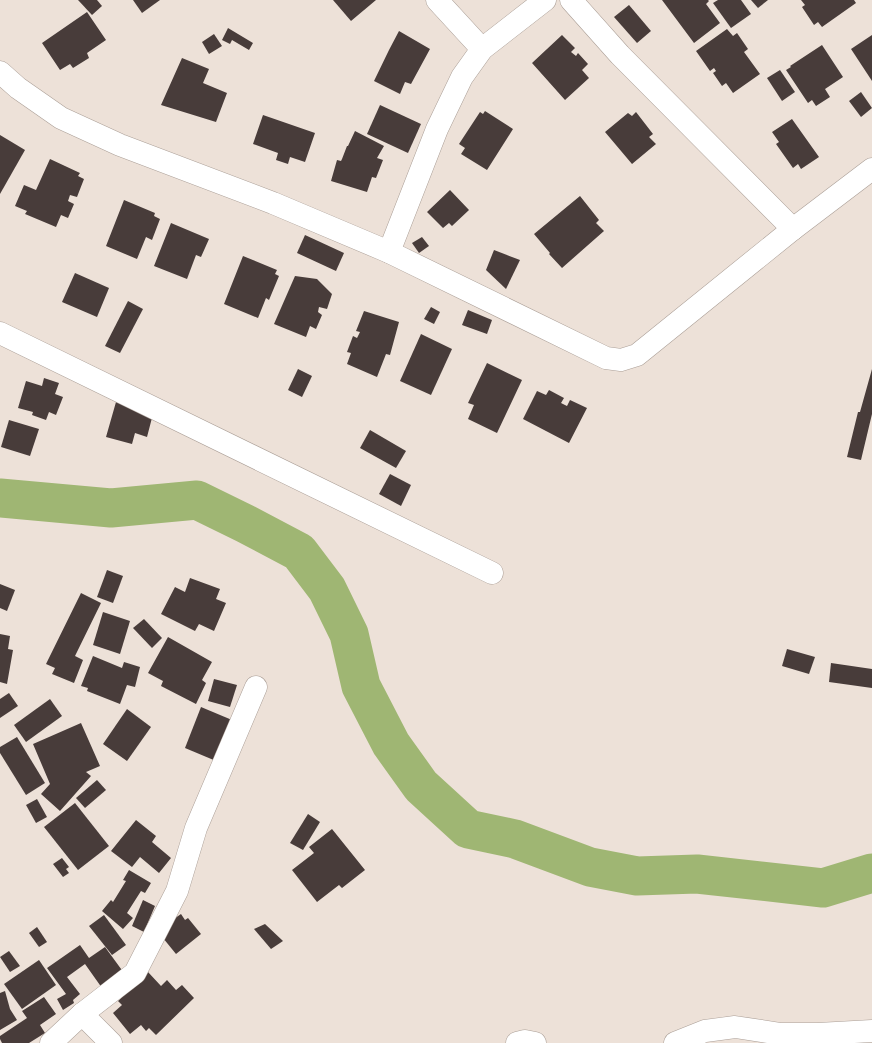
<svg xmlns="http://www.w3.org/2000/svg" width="872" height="1043" font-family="'Titillium Web',sans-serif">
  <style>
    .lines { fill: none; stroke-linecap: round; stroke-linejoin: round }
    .river { stroke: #9fb673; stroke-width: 39 }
    .building { fill: #483c3a }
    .street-casing { stroke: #ab9f97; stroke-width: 23 }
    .street { stroke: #fff; stroke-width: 22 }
  </style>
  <rect width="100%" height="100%" fill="#ede1d8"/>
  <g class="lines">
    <path class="river" d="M0,498L111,508L197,500L246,524L299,552L327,589L349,634L361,686L391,744L421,786L468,829L515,839L590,867L637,876L697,874L823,888L872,873"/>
  </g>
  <g class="building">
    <path d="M78,0H97L102,6L92,15Z"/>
    <path d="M133,0H160L142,13Z"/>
    <path d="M333,0H376L351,21Z"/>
    <path d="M662,0H708L709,1L706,4L720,23L694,43Z"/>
    <path d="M718,0H741L751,14L731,28L713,3Z"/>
    <path d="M751,0H768L758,8Z"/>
    <path d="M801,0H854L856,3L822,27L818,22L814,25L802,7L805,5Z"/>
    <path d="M629,5L651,31L637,43L614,17Z"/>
    <path d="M87,12L106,40L87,53L89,58L73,68L70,64L60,70L42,43Z"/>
    <path d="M228,28L253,43L249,50L232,40L230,44L222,40Z"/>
    <path d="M727,29L733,36L737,33L748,49L744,52L760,74L733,93L726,83L722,86L713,73L716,71L714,68L710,71L696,51Z"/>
    <path d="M399,31L430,49L411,84L405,82L400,94L374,81L389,50Z"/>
    <path d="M214,34L222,46L209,54L202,42Z"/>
    <path d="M562,35L575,48L571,52L576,56L578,53L588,64L582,70L589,78L565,100L532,63Z"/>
    <path d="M872,35V81L851,49Z"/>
    <path d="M822,45L843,77L825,89L830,97L816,106L812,100L808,103L786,70L791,67L790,66Z"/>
    <path d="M182,58L209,69L203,83L227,93L216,122L161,105Z"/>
    <path d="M780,70L795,92L782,101L767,78Z"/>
    <path d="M861,92L872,108L861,117L849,101Z"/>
    <path d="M380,105L421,124L408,153L367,134Z"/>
    <path d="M485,111L513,129L487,170L461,154L465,148L459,144L480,112L483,114Z"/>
    <path d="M636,112L653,134L649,137L656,144L632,164L605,132L628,113L632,116Z"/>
    <path d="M263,115L315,133L305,162L290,157L288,164L276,160L278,153L253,144Z"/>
    <path d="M792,119L819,157L801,169L798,164L793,168L776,144L779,142L772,132Z"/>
    <path d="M355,131L384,146L377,158L383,160L376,178L372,177L367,192L331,181L337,160L341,161L342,159L347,146H348Z"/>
    <path d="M0,135L25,150L0,194Z"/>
    <path d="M50,159L80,173L78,176L84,179L77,197L70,195L68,201L74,204L68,218L61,215L56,227L25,214L27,211L15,206L24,185L36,190Z"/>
    <path d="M450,190L469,210L452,226L449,223L443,228L427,212Z"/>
    <path d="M580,196L599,220L596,223L604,231L562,268L549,254L550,253L534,234Z"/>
    <path d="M124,200L155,213L154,216L160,219L152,240L146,237L137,259L106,246Z"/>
    <path d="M171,223L209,239L201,257L196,255L187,279L154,266Z"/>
    <path d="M305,235L344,253L336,271L297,253Z"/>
    <path d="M422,237L429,246L419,253L412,243Z"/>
    <path d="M494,250L520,260L506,289L486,270Z"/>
    <path d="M243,256L277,270L275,274L279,276L269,300L266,298L258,318L224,304Z"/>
    <path d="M75,273L109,288L97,317L62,302Z"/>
    <path d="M295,276L317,279L332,294L327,309L319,307L318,312L322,315L316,329L310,326L306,337L274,324Z"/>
    <path d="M128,301L143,309L120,353L105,346Z"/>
    <path d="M431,307L440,312L434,324L424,319Z"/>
    <path d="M468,310L492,320L487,334L462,325Z"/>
    <path d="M364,311L399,322L390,355L386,354L377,377L347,364L351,353L347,352L353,336L357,338L360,332L356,331Z"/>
    <path d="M421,334L452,349L431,395L400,381Z"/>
    <path d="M487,363L522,380L497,433L468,419L474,405L468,403Z"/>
    <path d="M298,369L312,376L302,397L288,390Z"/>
    <path d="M872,369V414L861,460L847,457L858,412H860Z"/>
    <path d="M44,378L59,383L55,394L63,397L56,415L49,412L46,420L32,415L33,412L18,408L26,381L42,386Z"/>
    <path d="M549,390L564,398L561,403L567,406L570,400L587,408L569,443L523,419L537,391L546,395Z"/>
    <path d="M116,402L153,414L147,437L135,433L132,444L106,437Z"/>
    <path d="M9,420L39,429L30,456L1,447Z"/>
    <path d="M370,430L406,451L396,468L360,448Z"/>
    <path d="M390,474L411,485L401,506L379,494Z"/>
    <path d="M107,570L123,576L113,603L97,597Z"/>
    <path d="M190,578L220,589L216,599L226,603L214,631L199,624L195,631L161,614L175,587L185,592Z"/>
    <path d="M0,584L15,590L7,611L0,608Z"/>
    <path d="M81,593L101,603L75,656L83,660L74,683L52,674L55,668L46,664Z"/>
    <path d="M103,612L130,621L120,654L93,645Z"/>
    <path d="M144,619L162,638L152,648L133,628Z"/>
    <path d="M0,634L10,636L8,649L13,650L7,684L0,682Z"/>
    <path d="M168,637L212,662L202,680L206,683L196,704L161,686L163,681L148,673Z"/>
    <path d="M787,649L815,657L809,674L782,666Z"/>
    <path d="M93,656L122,668L124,662L140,667L135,687L127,685L120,704L87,691L88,688L81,686Z"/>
    <path d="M831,663L872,669V688L829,682Z"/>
    <path d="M214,679L237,685L230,707L208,701Z"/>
    <path d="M9,693L18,706L0,718V699Z"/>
    <path d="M50,699L62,716L26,742L14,725Z"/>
    <path d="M201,707L232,720L216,761L185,748Z"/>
    <path d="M127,709L151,727L127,761L103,744Z"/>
    <path d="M81,723L100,766L86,772L91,776L60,811L41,794L50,784L33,744Z"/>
    <path d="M17,737L45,783L26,795L0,753V747Z"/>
    <path d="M97,780L106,790L85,808L76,798Z"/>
    <path d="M37,799L47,817L36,823L26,805Z"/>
    <path d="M75,803L109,846L78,870L44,827Z"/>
    <path d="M308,814L320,822L303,850L290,843Z"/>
    <path d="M136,820L156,836L152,842L171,858L159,873L140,857L132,867L111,851Z"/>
    <path d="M332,829L365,870L342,888L339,885L317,902L292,870L314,853L309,847Z"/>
    <path d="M62,858L69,867L66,869L69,873L63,877L53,864Z"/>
    <path d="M129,870L151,883L145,893L141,891L127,913L133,918L123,929L102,911L111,900L113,902L126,881L123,880Z"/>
    <path d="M143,900L155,906L144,932L132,926Z"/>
    <path d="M181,914L185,920L188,918L201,934L176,954L163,938L161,928Z"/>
    <path d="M104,915L126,945L112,955L89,926Z"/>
    <path d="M265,924L283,941L271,949L254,929Z"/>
    <path d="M37,927L47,942L39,947L29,933Z"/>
    <path d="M80,945L89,958L105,947L124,973L102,988L85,964L67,977L80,994L73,1000L74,1003L63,1010L57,999L66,994L47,968Z"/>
    <path d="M9,951L20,966L10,972L0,957Z"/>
    <path d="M39,960L56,985L22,1009L4,984Z"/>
    <path d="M148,972L161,986L167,980L176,990L182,985L194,998L156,1035L149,1028L146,1031L141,1025L130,1034L113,1013L122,1005L118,1001Z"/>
    <path d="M5,991L10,1009L17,1020L0,1030V993Z"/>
    <path d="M44,997L56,1014L40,1025L45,1033L29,1043H2L0,1039V1036L27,1018L22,1011Z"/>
  </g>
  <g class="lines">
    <g class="street-casing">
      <g id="street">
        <path d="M437,0L482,49"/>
        <path d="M571,0L620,55L793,229"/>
        <path d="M0,72L18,88L61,118L120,145L273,203L389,252L606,358L621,360L637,355L793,229L872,169"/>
        <path d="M389,252L437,129L462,77L482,49L545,0"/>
        <path d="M0,333L492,573"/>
        <path d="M82,1014L111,1043"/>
        <path d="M51,1043L82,1014L135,973L177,891L196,828L256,687"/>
        <path d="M517,1043L525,1041L535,1043"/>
        <path d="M675,1043L705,1031L735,1027L781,1034H818L872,1031"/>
      </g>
    </g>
    <use href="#street" class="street"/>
  </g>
</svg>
